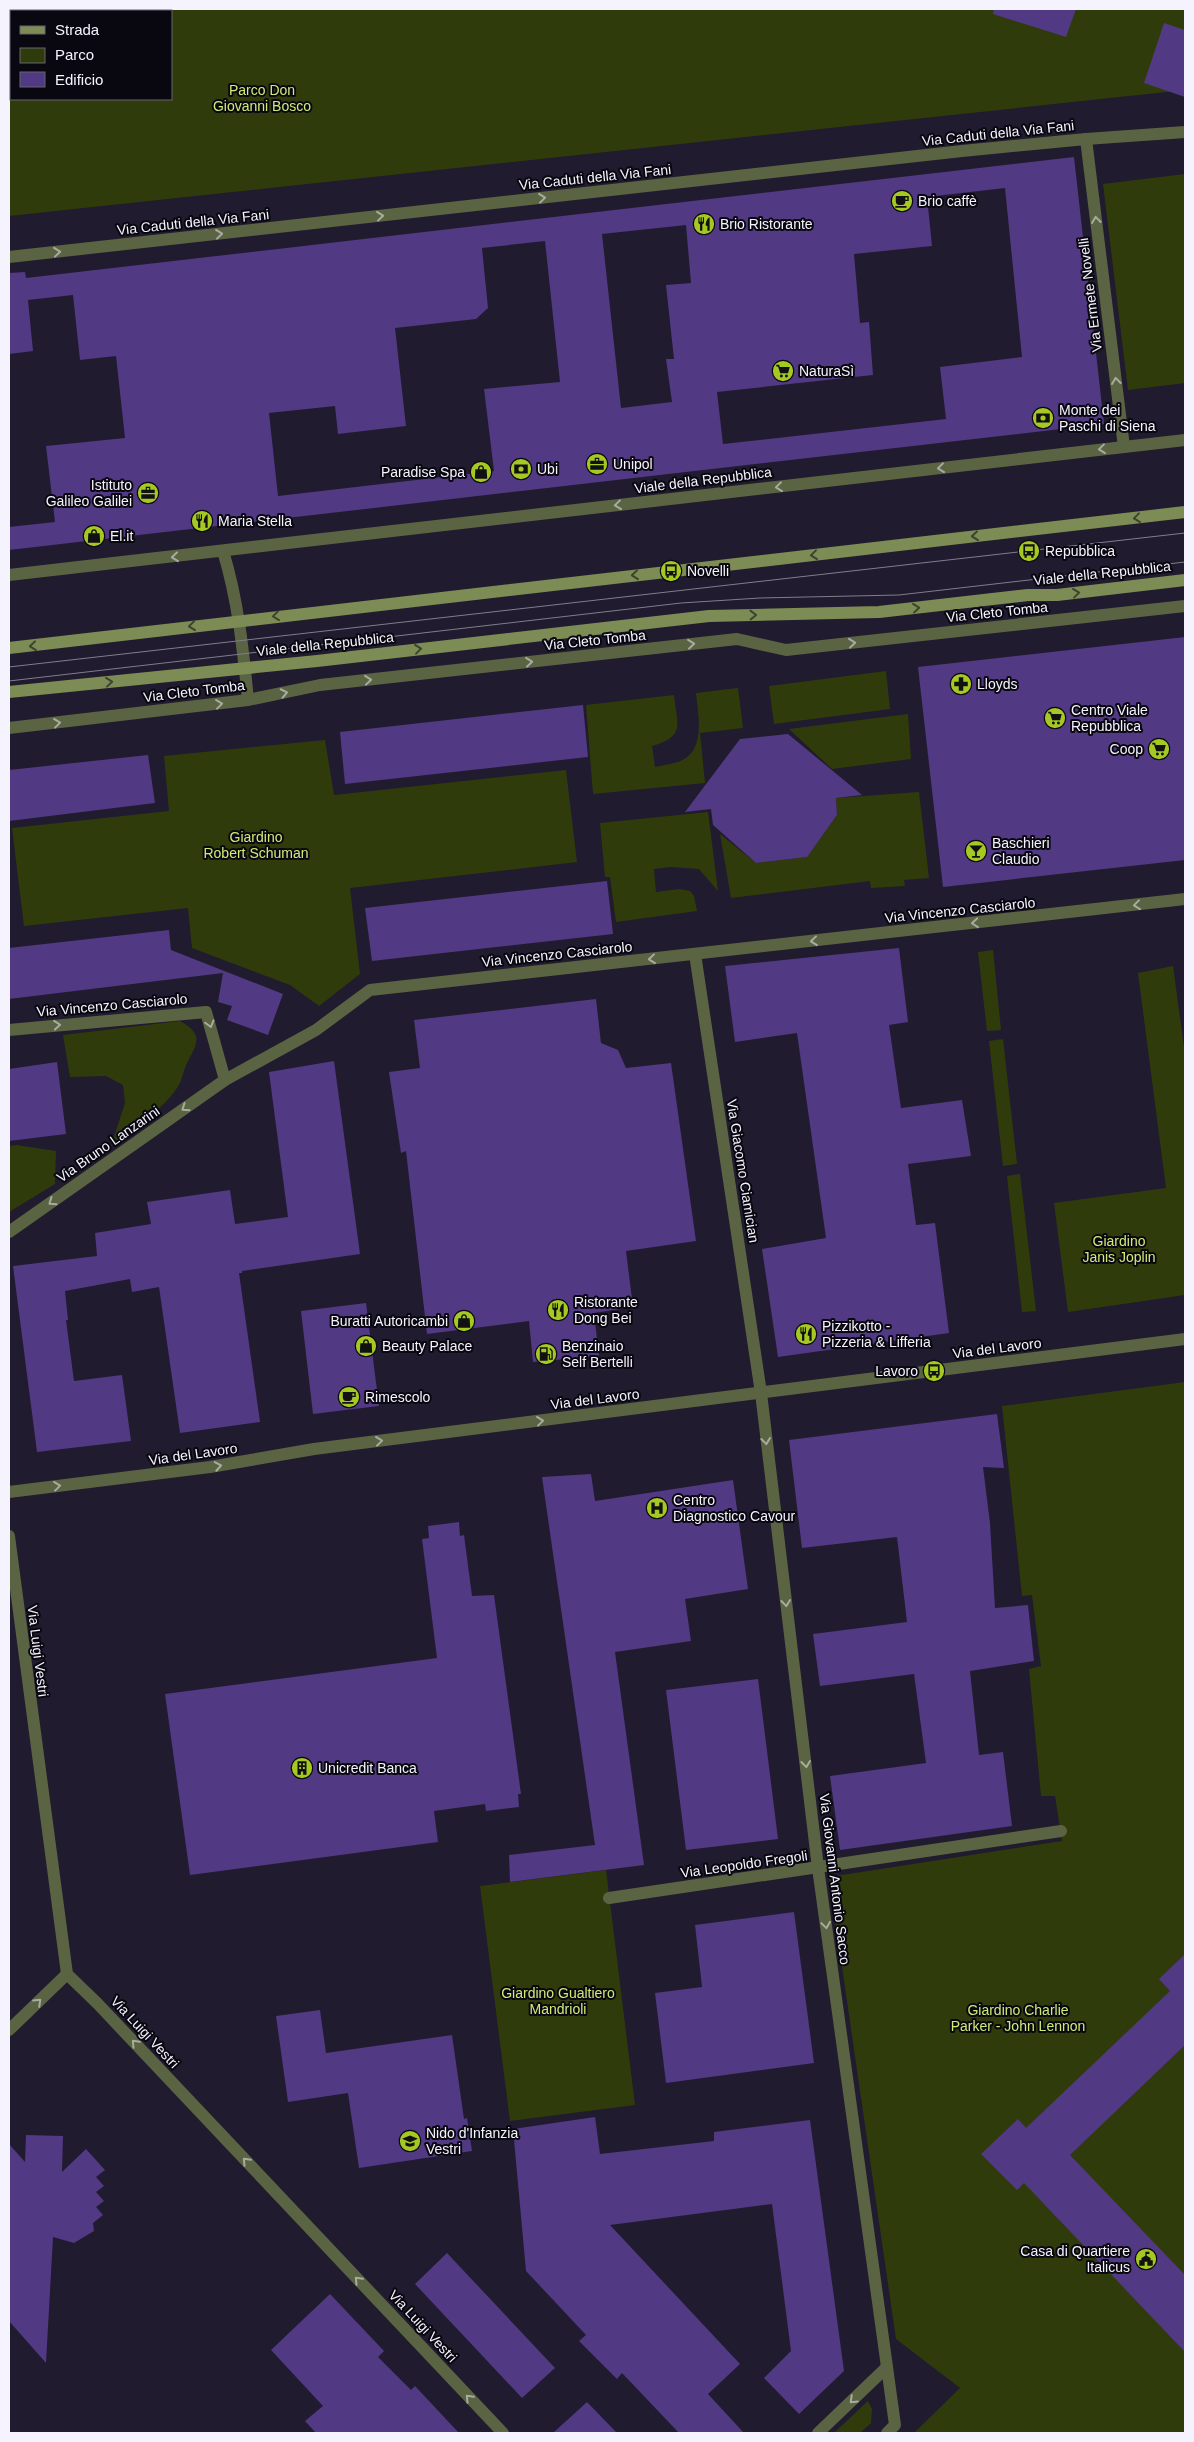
<svg xmlns="http://www.w3.org/2000/svg" width="1194" height="2442" font-family="Arial,sans-serif">
  <style>
    .green { fill: #303b0c; fill-rule: evenodd }
    .building { fill: #513983; fill-rule: evenodd }
    .lines { fill: none; stroke-linecap: round; stroke-linejoin: round }
    .minor { stroke: #5a6442; stroke-width: 12 }
    .tertiary { stroke: #5a6442; stroke-width: 12 }
    .secondary { stroke: #7c8c54; stroke-width: 12 }
    .tram { stroke: #807d8c; stroke-width: 1 }
    .oneway { stroke: #a8aca0 }
    .oneway2 { stroke: #3d432e }
    .labels { text-anchor: middle; dominant-baseline: central; stroke-width: 4; stroke-linejoin: round; paint-order: stroke }
    .park-label { font-size: 14px; fill: #cded77; stroke: #09070f }
    .street-label { font-size: 14px; fill: #f5f3fe; stroke: #09070f }
    .poi-label { font-size: 14px; fill: #f5f3fe; stroke: #09070f; text-anchor: start }
  </style>
  <rect width="100%" height="100%" fill="#201b2e"/>
  <g class="green">
    <path d="M9,9H1185V90L9,216ZM11,11H171V99H11Z"/>
    <path d="M1185,174V383L1128,390L1103,184Z"/>
    <path d="M886,671L890,709L774,724L769,686Z"/>
    <path d="M738,688L743,728L700,733L705,783L593,794L586,705L674,695C677,725 686,736 652,746L655,767C663,765 671,764 678,762C707,752 698,715 696,693Z"/>
    <path d="M908,714L911,759L832,769L789,729Z"/>
    <path d="M325,740L334,795L566,770L577,862L350,888L360,974L319,1006L290,985L192,948L188,908L24,926L12,828L169,811L164,756Z"/>
    <path d="M919,792L929,878L904,880L905,886L871,888L870,881L731,898L720,834L756,863L806,857L837,815L836,798Z"/>
    <path d="M708,812L718,891L699,869L670,867L654,869L656,892L679,889L690,891L694,896L697,911L616,922L610,877H605L600,823Z"/>
    <path d="M993,950L1001,1030L987,1031L978,952Z"/>
    <path d="M1173,966L1185,1055V1295L1068,1312L1054,1203L1166,1188L1138,973Z"/>
    <path d="M180,1021C202,1033 199,1042 188,1061C184,1068 183,1076 180,1083C166,1108 133,1129 111,1146L125,1103L123,1085L106,1076L70,1077L63,1035Z"/>
    <path d="M1003,1039L1017,1164L1003,1166L989,1041Z"/>
    <path d="M16,1145L56,1151L55,1184L9,1212V1146Z"/>
    <path d="M1020,1174L1036,1311L1022,1312L1007,1176Z"/>
    <path d="M1185,1382V2433H914L960,2388L896,2339L829,1877L1062,1841L1055,1796H1041L1029,1669L1041,1666L1032,1595L1022,1596L1002,1406Z"/>
    <path d="M606,1870L635,2105L510,2121L480,1886Z"/>
    <path d="M868,2401L872,2409L871,2423L860,2433H834Z"/>
  </g>
  <g class="building">
    <path d="M994,9H1076L1066,37L993,14Z"/>
    <path d="M1164,23L1185,30V97L1144,83Z"/>
    <path d="M1074,157L1104,424L9,550V527L55,522L46,446L125,438L116,356L80,360L73,295L28,300L33,351L9,354V273L25,272L26,278ZM1005,188L1022,357L940,367L946,419L723,444L717,392L873,375L869,322L860,323L854,254L932,246L927,197ZM686,225L691,283L666,285L674,359H666L672,402L621,408L602,234ZM545,241L560,382L484,389L494,471L278,496L269,413L335,406L338,434L406,426L395,328L476,319L488,308L482,248Z"/>
    <path d="M1185,637V860L943,887L918,667Z"/>
    <path d="M583,705L588,757L345,784L340,732Z"/>
    <path d="M788,734L862,795L836,798L837,815L807,857L756,863L713,825L711,809L685,812L740,739Z"/>
    <path d="M148,755L155,803L9,821V770Z"/>
    <path d="M607,881L613,934L372,961L365,908Z"/>
    <path d="M169,930L171,950L283,994L268,1035L227,1020L232,1006L218,1002L223,973L9,999V948Z"/>
    <path d="M899,948L908,1022L889,1025L901,1108L962,1100L971,1156L908,1164L916,1225L935,1223L949,1333L778,1357L762,1249L826,1238L797,1033L735,1042L725,966Z"/>
    <path d="M596,999L601,1043L618,1050L626,1068L671,1063L696,1241L626,1251L633,1307L594,1313L599,1356L533,1362L529,1321L427,1334L406,1151L401,1153L389,1072L420,1068L414,1020Z"/>
    <path d="M334,1061L360,1254L242,1271V1273H239L260,1422L180,1433L159,1287L132,1292L130,1279L65,1291L68,1320H66L74,1381L122,1375L131,1441L37,1452L13,1266L97,1256L95,1233L151,1224L147,1202L230,1190L235,1224L288,1217L269,1072Z"/>
    <path d="M57,1062L66,1134L9,1141V1069Z"/>
    <path d="M366,1303L379,1406L313,1414L301,1311Z"/>
    <path d="M997,1414L1004,1468L983,1467L990,1523L995,1608L1028,1605L1034,1661L970,1671L979,1755L1003,1752L1012,1826L840,1850L830,1776L926,1763L914,1674L820,1686L813,1634L907,1622L897,1537L802,1548L789,1440Z"/>
    <path d="M591,1474L595,1501L733,1480L748,1589L685,1599L691,1641L615,1652L644,1865L510,1882L509,1855L595,1845L542,1477Z"/>
    <path d="M459,1522L460,1536L464,1535L472,1596L494,1595L521,1794H518L519,1807L486,1811L485,1804L434,1811L438,1842L190,1875L165,1694L437,1658L422,1539L429,1538L428,1526Z"/>
    <path d="M758,1679L778,1839L686,1850L666,1690Z"/>
    <path d="M794,1912L814,2063L666,2083L655,1993L702,1987L695,1925Z"/>
    <path d="M1185,1954V2045L1070,2155L1185,2275V2352L1024,2183L1017,2190L981,2154L1018,2119L1026,2128L1170,1991L1159,1979Z"/>
    <path d="M320,2010L326,2053L452,2035L464,2119L467,2118L472,2151L359,2168L348,2093L288,2102L276,2016Z"/>
    <path d="M595,2117L600,2154L714,2141V2132L810,2120L844,2371L799,2414L764,2378L791,2351L772,2204L610,2225L740,2364L708,2394L744,2433H679L622,2373L617,2379L579,2341L586,2335L526,2271L513,2129Z"/>
    <path d="M26,2135L63,2136L62,2172L86,2149L105,2170L96,2177L104,2186L96,2192L104,2201L96,2207L103,2215L93,2223L94,2231L74,2243L53,2237L46,2363L9,2321V2144L25,2162Z"/>
    <path d="M447,2253L555,2368L522,2398L415,2284Z"/>
    <path d="M330,2294L384,2351L378,2357L411,2390L415,2386L459,2433H316L305,2421L323,2406L271,2350Z"/>
    <path d="M587,2402L617,2433H553Z"/>
  </g>
  <g class="lines">
    <g class="minor">
      <path d="M1086,139L1124,447"/>
      <path d="M9,257L962,151L1086,139L1185,132"/>
      <path d="M223,551C238,600 243,649 248,700"/>
      <path d="M9,575L1185,440"/>
      <path d="M9,728L248,700L320,685L737,639L786,650L1185,606"/>
      <path d="M695,954L761,1393L818,1868L887,2367L895,2425L887,2433"/>
      <path d="M9,1030L206,1012L225,1080"/>
      <path d="M9,1232L225,1080L316,1030L370,990L1185,899"/>
      <path d="M9,1536L67,1974L98,2004L503,2433"/>
      <path d="M609,1898L1061,1831"/>
      <path d="M9,2030L67,1974"/>
      <path d="M818,2433L887,2367"/>
    </g>
    <path class="tertiary" d="M9,1492L210,1467L314,1449L1185,1339"/>
    <g class="secondary">
      <path d="M9,648L1185,512"/>
      <path d="M9,692L317,661L709,616L879,612L1028,595H1057L1185,580"/>
    </g>
    <g class="tram">
      <path d="M9,667L1185,533"/>
      <path d="M9,681L681,603L760,598L899,595L1185,562"/>
    </g>
  </g>
  <defs><path id="oneway-chevron" d="M-2-3.5L2.5 0L-2 3.5" fill="none" stroke-width="1.6" stroke-linecap="round" stroke-linejoin="round" transform="scale(1.25)"/></defs>
  <g class="oneway">
    <use href="#oneway-chevron" transform="translate(542 198) rotate(-7)"/>
    <use href="#oneway-chevron" transform="translate(380 216) rotate(-6)"/>
    <use href="#oneway-chevron" transform="translate(1096 220) rotate(-97)"/>
    <use href="#oneway-chevron" transform="translate(219 234) rotate(-6)"/>
    <use href="#oneway-chevron" transform="translate(57 252) rotate(-6)"/>
    <use href="#oneway-chevron" transform="translate(1116 381) rotate(-97)"/>
    <use href="#oneway-chevron" transform="translate(1102 449) rotate(173)"/>
    <use href="#oneway-chevron" transform="translate(941 468) rotate(173)"/>
    <use href="#oneway-chevron" transform="translate(779 487) rotate(173)"/>
    <use href="#oneway-chevron" transform="translate(618 505) rotate(173)"/>
    <use href="#oneway-chevron" transform="translate(175 557) rotate(174)"/>
    <use href="#oneway-chevron" transform="translate(852 643) rotate(-6)"/>
    <use href="#oneway-chevron" transform="translate(691 644) rotate(-6)"/>
    <use href="#oneway-chevron" transform="translate(529 662) rotate(-6)"/>
    <use href="#oneway-chevron" transform="translate(368 680) rotate(-6)"/>
    <use href="#oneway-chevron" transform="translate(284 693) rotate(-12)"/>
    <use href="#oneway-chevron" transform="translate(219 704) rotate(-7)"/>
    <use href="#oneway-chevron" transform="translate(57 723) rotate(-7)"/>
    <use href="#oneway-chevron" transform="translate(1137 905) rotate(173)"/>
    <use href="#oneway-chevron" transform="translate(975 923) rotate(175)"/>
    <use href="#oneway-chevron" transform="translate(814 941) rotate(174)"/>
    <use href="#oneway-chevron" transform="translate(652 959) rotate(174)"/>
    <use href="#oneway-chevron" transform="translate(210 1024) rotate(74)"/>
    <use href="#oneway-chevron" transform="translate(57 1025) rotate(-5)"/>
    <use href="#oneway-chevron" transform="translate(185 1108) rotate(145)"/>
    <use href="#oneway-chevron" transform="translate(52 1202) rotate(145)"/>
    <use href="#oneway-chevron" transform="translate(540 1421) rotate(-7)"/>
    <use href="#oneway-chevron" transform="translate(379 1441) rotate(-7)"/>
    <use href="#oneway-chevron" transform="translate(766 1441) rotate(83)"/>
    <use href="#oneway-chevron" transform="translate(218 1466) rotate(-10)"/>
    <use href="#oneway-chevron" transform="translate(57 1486) rotate(-7)"/>
    <use href="#oneway-chevron" transform="translate(786 1603) rotate(83)"/>
    <use href="#oneway-chevron" transform="translate(806 1764) rotate(83)"/>
    <use href="#oneway-chevron" transform="translate(826 1925) rotate(82)"/>
    <use href="#oneway-chevron" transform="translate(38 2002) rotate(-44)"/>
    <use href="#oneway-chevron" transform="translate(135 2043) rotate(-133)"/>
    <use href="#oneway-chevron" transform="translate(246 2161) rotate(-133)"/>
    <use href="#oneway-chevron" transform="translate(358 2280) rotate(-133)"/>
    <use href="#oneway-chevron" transform="translate(469 2398) rotate(-133)"/>
    <use href="#oneway-chevron" transform="translate(853 2400) rotate(136)"/>
  </g>
  <g class="oneway2">
    <use href="#oneway-chevron" transform="translate(1137 518) rotate(173)"/>
    <use href="#oneway-chevron" transform="translate(975 536) rotate(174)"/>
    <use href="#oneway-chevron" transform="translate(814 555) rotate(173)"/>
    <use href="#oneway-chevron" transform="translate(635 575) rotate(174)"/>
    <use href="#oneway-chevron" transform="translate(1076 593) rotate(-7)"/>
    <use href="#oneway-chevron" transform="translate(916 608) rotate(-6)"/>
    <use href="#oneway-chevron" transform="translate(753 615) rotate(-1)"/>
    <use href="#oneway-chevron" transform="translate(276 616) rotate(173)"/>
    <use href="#oneway-chevron" transform="translate(192 626) rotate(173)"/>
    <use href="#oneway-chevron" transform="translate(33 646) rotate(174)"/>
    <use href="#oneway-chevron" transform="translate(418 649) rotate(-7)"/>
    <use href="#oneway-chevron" transform="translate(109 682) rotate(-6)"/>
  </g>
  <defs>
    <g id="cafe-disc" transform="scale(1.125)"><circle r="9.5" fill="#a5c823" stroke="#09070f"/><path d="M-5.5-4.5H6V0H3Q3 3.5 0 3.5H-2.5Q-5.5 3.5-5.5 0ZM3-3.2v2h1.7v-2ZM-6 4.5H4V6H-6Z" fill="#111"/></g>
    <g id="restaurant-disc" transform="scale(1.125)"><circle r="9.5" fill="#a5c823" stroke="#09070f"/><path d="M-5-6h1v4h1v-4h1v4h1v-4h1v5L-1.5 .5V6h-2V.5L-5-1ZM5-6V6H3V1.5H1.5Q1.5-4 5-6Z" fill="#111"/></g>
    <g id="supermarket-disc" transform="scale(1.125)"><circle r="9.5" fill="#a5c823" stroke="#09070f"/><path d="M-6-5.5h2.5l.6 2H6L4.5 2H-2.5L-4.4-4H-6ZM-1.5 3.2a1.3 1.3 0 1 0 .1 0ZM3 3.2a1.3 1.3 0 1 0 .1 0Z" fill="#111"/></g>
    <g id="bank-disc" transform="scale(1.125)"><circle r="9.5" fill="#a5c823" stroke="#09070f"/><path d="M-6-4H6V4H-6ZM0-2.3a2.3 2.3 0 1 0 0 4.6a2.3 2.3 0 1 0 0-4.6Z" fill="#111"/></g>
    <g id="office-disc" transform="scale(1.125)"><circle r="9.5" fill="#a5c823" stroke="#09070f"/><path d="M-6-3h4V-5.5h4V-3h4V5H-6ZM-1-4.5V-3h2v-1.5ZM-6 0V1H6V0Z" fill="#111"/></g>
    <g id="shop-disc" transform="scale(1.125)"><circle r="9.5" fill="#a5c823" stroke="#09070f"/><path d="M-5-2.5h2.3a2.7 3.5 0 0 1 5.4 0H5L5.5 6h-11ZM-1.5-2.5h3a1.5 2.3 0 0 0-3 0Z" fill="#111"/></g>
    <g id="bus-disc" transform="scale(1.125)"><circle r="9.5" fill="#a5c823" stroke="#09070f"/><path d="M-5-6H5V4H4V6H2V4H-2V6H-4V4H-5ZM-3.5-4V0h7V-4ZM-3.5 1.2v1.5H-2V1.2ZM2 1.2v1.5H3.5V1.2Z" fill="#111"/></g>
    <g id="pharmacy-disc" transform="scale(1.125)"><circle r="9.5" fill="#a5c823" stroke="#09070f"/><path d="M-2-6h4v4h4v4h-4v4h-4v-4h-4v-4h4Z" fill="#111"/></g>
    <g id="bar-disc" transform="scale(1.125)"><circle r="9.5" fill="#a5c823" stroke="#09070f"/><path d="M-6-5H6L.8 .8V4.5H3.5V6h-7V4.5H-.8V.8Z" fill="#111"/></g>
    <g id="fuel-disc" transform="scale(1.125)"><circle r="9.5" fill="#a5c823" stroke="#09070f"/><path d="M-5.5-6h7V0h2V4h1.3V-2.5L3-4.5l.8-.8L6-3V5H2.5V1h-1V6h-7ZM-4.2-4.7v3.2H.2V-4.7Z" fill="#111"/></g>
    <g id="hospital-disc" transform="scale(1.125)"><circle r="9.5" fill="#a5c823" stroke="#09070f"/><path d="M-5-5h3v3.5h4V-5h3V5h-3V1.5h-4V5h-3Z" fill="#111"/></g>
    <g id="building-disc" transform="scale(1.125)"><circle r="9.5" fill="#a5c823" stroke="#09070f"/><path d="M-4-6H4V6H1V3H-1V6H-4ZM-2.5-4.3h1.7v1.8h-1.7ZM.8-4.3h1.7v1.8H.8ZM-2.5-1h1.7V.8h-1.7ZM.8-1h1.7V.8H.8Z" fill="#111"/></g>
    <g id="school-disc" transform="scale(1.125)"><circle r="9.5" fill="#a5c823" stroke="#09070f"/><path d="M0-5L7-2L0 1L-7-2ZM-4 1L0 2.5L4 1V4Q0 6-4 4Z" fill="#111"/></g>
    <g id="civic-disc" transform="scale(1.125)"><circle r="9.5" fill="#a5c823" stroke="#09070f"/><path d="M-.6-6.5H3V-4.5H.6V-3L4-1V1h2V6H-6V1h2V-1L-.6-3ZM-1.2 2.5V6h2.4V2.5Z" fill="#111"/></g>
  </defs>
  <g fill-rule="evenodd">
    <use href="#cafe-disc" x="902" y="201"/>
    <use href="#restaurant-disc" x="704" y="224"/>
    <use href="#supermarket-disc" x="783" y="371"/>
    <use href="#bank-disc" x="1043" y="418"/>
    <use href="#office-disc" x="597" y="464"/>
    <use href="#bank-disc" x="521" y="469"/>
    <use href="#shop-disc" x="481" y="472"/>
    <use href="#office-disc" x="148" y="493"/>
    <use href="#restaurant-disc" x="202" y="521"/>
    <use href="#shop-disc" x="94" y="536"/>
    <use href="#bus-disc" x="1029" y="551"/>
    <use href="#bus-disc" x="671" y="571"/>
    <use href="#pharmacy-disc" x="961" y="684"/>
    <use href="#supermarket-disc" x="1055" y="718"/>
    <use href="#supermarket-disc" x="1159" y="749"/>
    <use href="#bar-disc" x="976" y="851"/>
    <use href="#restaurant-disc" x="558" y="1310"/>
    <use href="#shop-disc" x="464" y="1321"/>
    <use href="#restaurant-disc" x="806" y="1334"/>
    <use href="#shop-disc" x="366" y="1346"/>
    <use href="#fuel-disc" x="546" y="1354"/>
    <use href="#bus-disc" x="934" y="1371"/>
    <use href="#cafe-disc" x="349" y="1397"/>
    <use href="#hospital-disc" x="657" y="1508"/>
    <use href="#building-disc" x="302" y="1768"/>
    <use href="#school-disc" x="410" y="2141"/>
    <use href="#civic-disc" x="1146" y="2259"/>
  </g>
  <g class="labels">
    <g class="park-label">
      <text x="262" y="90">Parco Don<tspan x="262" dy="16">Giovanni Bosco</tspan></text>
      <text x="256" y="837">Giardino<tspan x="256" dy="16">Robert Schuman</tspan></text>
      <text x="1119" y="1241">Giardino<tspan x="1119" dy="16">Janis Joplin</tspan></text>
      <text x="558" y="1993">Giardino Gualtiero<tspan x="558" dy="16">Mandrioli</tspan></text>
      <text x="1018" y="2010">Giardino Charlie<tspan x="1018" dy="16">Parker - John Lennon</tspan></text>
    </g>
    <g class="street-label">
      <text transform="translate(998 133) rotate(-6)">Via Caduti della Via Fani</text>
      <text transform="translate(595 177) rotate(-6)">Via Caduti della Via Fani</text>
      <text transform="translate(193 222) rotate(-6)">Via Caduti della Via Fani</text>
      <text transform="translate(1090 295) rotate(-97)">Via Ermete Novelli</text>
      <text transform="translate(703 480) rotate(-7)">Viale della Repubblica</text>
      <text transform="translate(1102 573) rotate(-6)">Viale della Repubblica</text>
      <text transform="translate(997 612) rotate(-6)">Via Cleto Tomba</text>
      <text transform="translate(595 640) rotate(-6)">Via Cleto Tomba</text>
      <text transform="translate(325 644) rotate(-6)">Viale della Repubblica</text>
      <text transform="translate(194 691) rotate(-7)">Via Cleto Tomba</text>
      <text transform="translate(960 910) rotate(-6)">Via Vincenzo Casciarolo</text>
      <text transform="translate(557 954) rotate(-6)">Via Vincenzo Casciarolo</text>
      <text transform="translate(112 1005) rotate(-5)">Via Vincenzo Casciarolo</text>
      <text transform="translate(108 1144) rotate(-35)">Via Bruno Lanzarini</text>
      <text transform="translate(743 1171) rotate(81)">Via Giacomo Ciamician</text>
      <text transform="translate(997 1348) rotate(-7)">Via del Lavoro</text>
      <text transform="translate(595 1399) rotate(-7)">Via del Lavoro</text>
      <text transform="translate(193 1454) rotate(-8)">Via del Lavoro</text>
      <text transform="translate(38 1651) rotate(83)">Via Luigi Vestri</text>
      <text transform="translate(744 1864) rotate(-8)">Via Leopoldo Fregoli</text>
      <text transform="translate(835 1879) rotate(83)">Via Giovanni Antonio Sacco</text>
      <text transform="translate(145 2032) rotate(47)">Via Luigi Vestri</text>
      <text transform="translate(423 2326) rotate(47)">Via Luigi Vestri</text>
    </g>
    <g class="poi-label">
      <text x="918" y="201">Brio caffè</text>
      <text x="720" y="224">Brio Ristorante</text>
      <text x="799" y="371">NaturaSì</text>
      <text x="1059" y="410">Monte dei<tspan x="1059" dy="16">Paschi di Siena</tspan></text>
      <text x="613" y="464">Unipol</text>
      <text x="537" y="469">Ubi</text>
      <text x="465" y="472" text-anchor="end">Paradise Spa</text>
      <text x="132" y="485" text-anchor="end">Istituto<tspan x="132" dy="16">Galileo Galilei</tspan></text>
      <text x="218" y="521">Maria Stella</text>
      <text x="110" y="536">El.it</text>
      <text x="1045" y="551">Repubblica</text>
      <text x="687" y="571">Novelli</text>
      <text x="977" y="684">Lloyds</text>
      <text x="1071" y="710">Centro Viale<tspan x="1071" dy="16">Repubblica</tspan></text>
      <text x="1143" y="749" text-anchor="end">Coop</text>
      <text x="992" y="843">Baschieri<tspan x="992" dy="16">Claudio</tspan></text>
      <text x="574" y="1302">Ristorante<tspan x="574" dy="16">Dong Bei</tspan></text>
      <text x="448" y="1321" text-anchor="end">Buratti Autoricambi</text>
      <text x="822" y="1326">Pizzikotto -<tspan x="822" dy="16">Pizzeria &amp; Lifferia</tspan></text>
      <text x="382" y="1346">Beauty Palace</text>
      <text x="562" y="1346">Benzinaio<tspan x="562" dy="16">Self Bertelli</tspan></text>
      <text x="918" y="1371" text-anchor="end">Lavoro</text>
      <text x="365" y="1397">Rimescolo</text>
      <text x="673" y="1500">Centro<tspan x="673" dy="16">Diagnostico Cavour</tspan></text>
      <text x="318" y="1768">Unicredit Banca</text>
      <text x="426" y="2133">Nido d'Infanzia<tspan x="426" dy="16">Vestri</tspan></text>
      <text x="1130" y="2251" text-anchor="end">Casa di Quartiere<tspan x="1130" dy="16">Italicus</tspan></text>
    </g>
  </g>
  <rect width="1194" height="2442" fill="none" stroke="#f5f3fe" stroke-width="20"/>
  <rect x="10" y="10" width="162" height="90" fill="#09070f" stroke="#67656f"/>
  <rect x="20" y="26" width="25" height="8" fill="#7c8c54" stroke="#67656f"/>
  <text x="55" y="35" font-size="15" fill="#f5f3fe">Strada</text>
  <rect x="20" y="48" width="25" height="15" fill="#303b0c" stroke="#67656f"/>
  <text x="55" y="60" font-size="15" fill="#f5f3fe">Parco</text>
  <rect x="20" y="72" width="25" height="15" fill="#513983" stroke="#67656f"/>
  <text x="55" y="85" font-size="15" fill="#f5f3fe">Edificio</text>
</svg>
